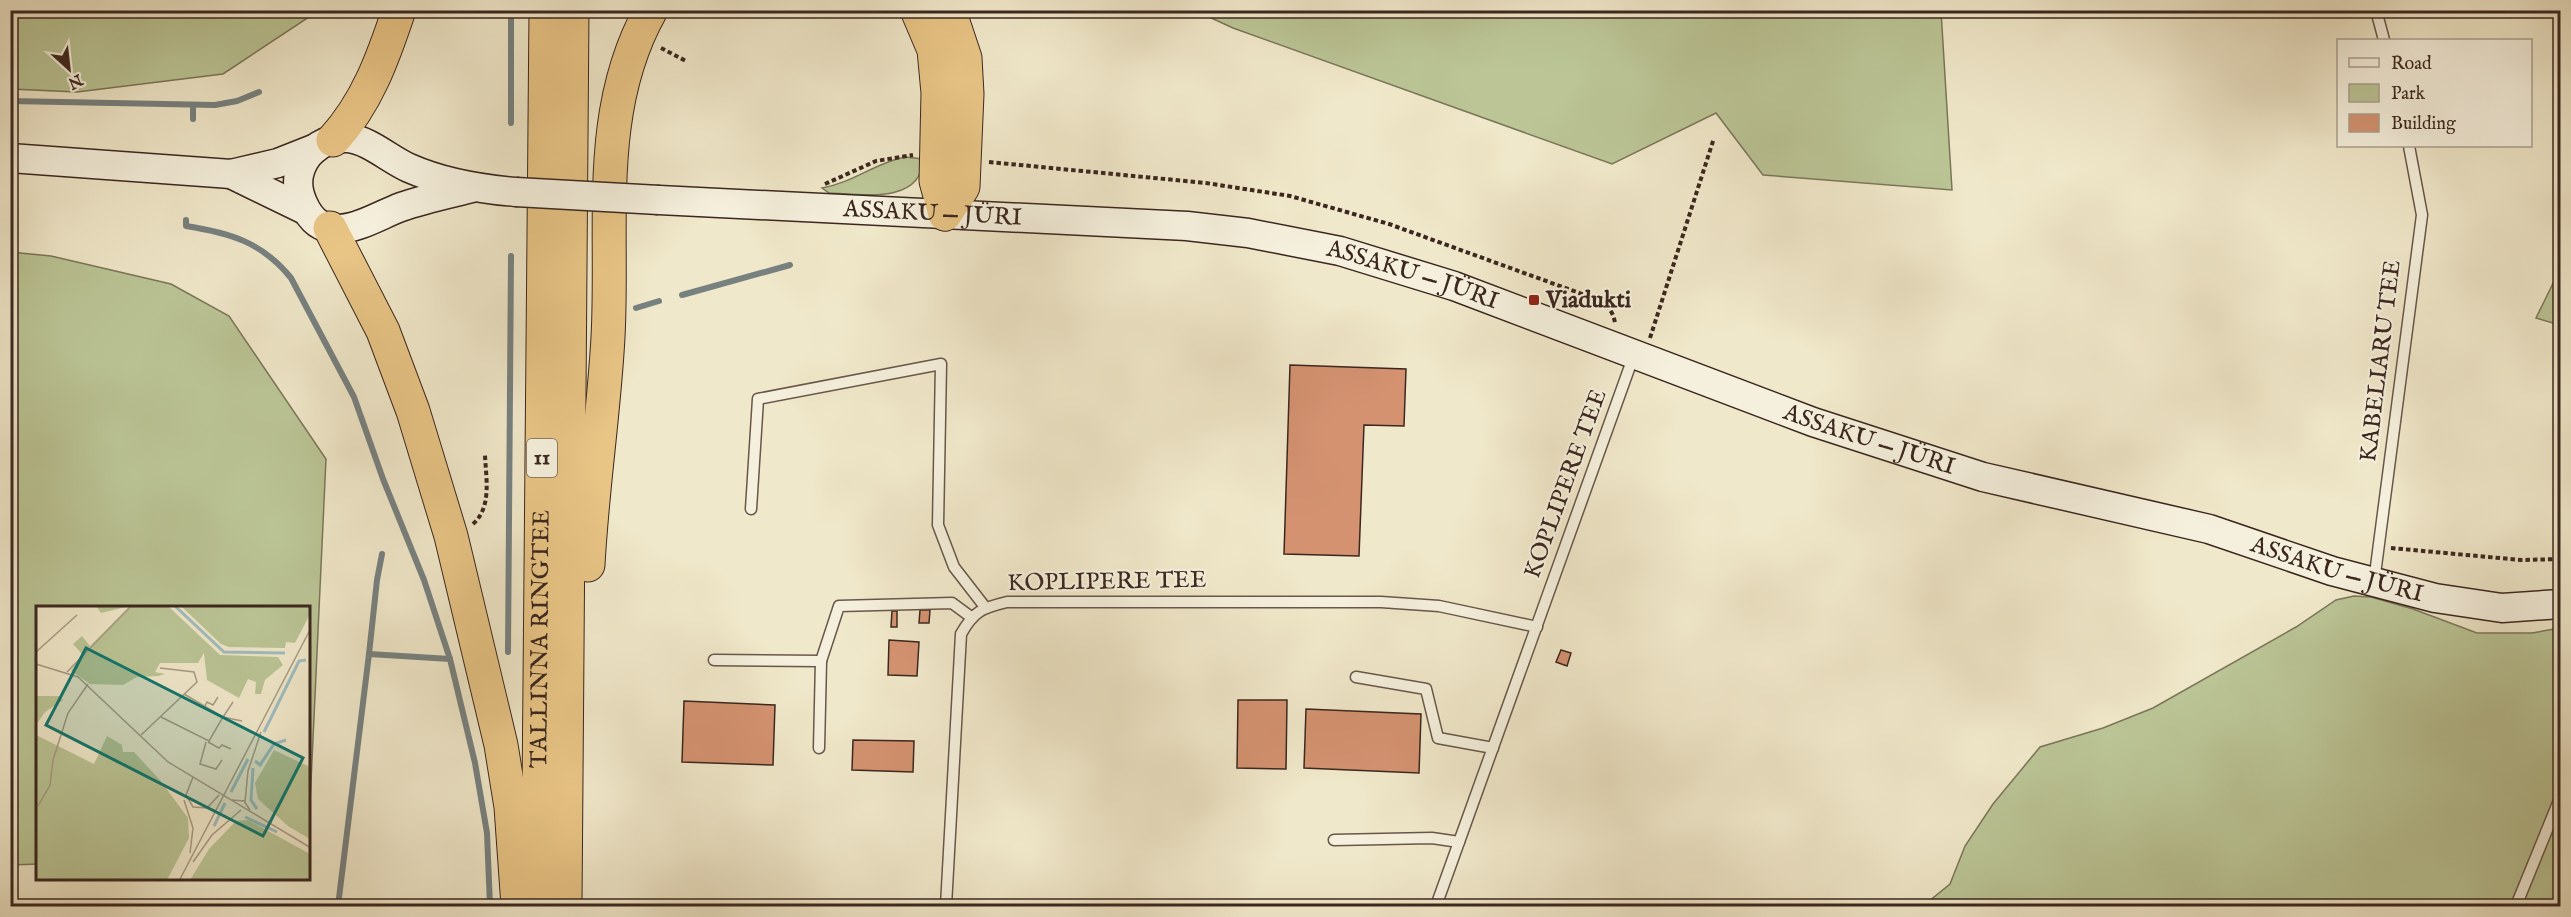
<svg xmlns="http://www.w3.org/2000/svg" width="2571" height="917" font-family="'IM FELL English',serif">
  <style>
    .green { fill: #bbc596; stroke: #7b765a; stroke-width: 1.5 }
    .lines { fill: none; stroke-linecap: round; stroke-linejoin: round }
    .stream { stroke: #778180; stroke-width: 6 }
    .building { fill: #d49271; stroke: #3b271f; stroke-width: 1.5 }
    .lane-casing { stroke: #68574a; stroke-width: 13 }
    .secondary-casing { stroke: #3b271f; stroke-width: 31 }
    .highway-casing { stroke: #3b271f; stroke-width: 35 }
    .path { stroke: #3b271f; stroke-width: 4; stroke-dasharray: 4.5 3; stroke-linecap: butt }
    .lane { stroke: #f5f0dd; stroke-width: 10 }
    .secondary { stroke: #f5f0dd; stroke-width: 28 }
    .highway { stroke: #e8c485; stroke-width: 33 }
    .secondary-bridge-casing { stroke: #3b271f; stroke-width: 31; stroke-linecap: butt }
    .secondary-bridge { stroke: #f5f0dd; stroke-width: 28 }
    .poi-dot { fill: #8f2418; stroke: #f5f0dd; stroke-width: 2 }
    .labels { text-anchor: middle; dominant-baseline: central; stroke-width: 4.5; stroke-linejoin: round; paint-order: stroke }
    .shield { fill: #f5f0dd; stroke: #736358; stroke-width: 1.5 }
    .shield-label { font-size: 22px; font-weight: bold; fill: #3b271f }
    .street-label { font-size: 24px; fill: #3b271f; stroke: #f5f0dd }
    .poi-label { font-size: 24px; font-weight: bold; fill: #3b271f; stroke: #f5f0dd; text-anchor: start }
    .inset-river { fill: none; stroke: #9fbdc1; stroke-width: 3 }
    .inset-road { fill: none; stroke: #a89b86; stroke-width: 1.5 }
    .view { fill: #0f766e; fill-opacity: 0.15; stroke: #0f766e; stroke-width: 3 }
    .inset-edge { fill: none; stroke: #3b271f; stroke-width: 3 }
  </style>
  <rect width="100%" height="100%" fill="#f0e8ca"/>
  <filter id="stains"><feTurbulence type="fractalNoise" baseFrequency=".00333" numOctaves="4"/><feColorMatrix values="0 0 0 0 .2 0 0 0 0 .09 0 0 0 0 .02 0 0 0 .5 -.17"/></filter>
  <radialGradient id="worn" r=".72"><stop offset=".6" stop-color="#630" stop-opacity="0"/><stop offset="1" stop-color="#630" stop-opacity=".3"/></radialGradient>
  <g class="green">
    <path d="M11,10H318V11L223,74L77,92L11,89Z"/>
    <path d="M1196,11H1941L1952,190L1763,175L1716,113L1612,164L1233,28Z"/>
    <path d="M905,157L923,159C922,205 860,194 829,193L822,188C852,183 875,163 905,157Z"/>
    <path d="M10,252L51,256L171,284L229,316L326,459L309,825V608H38L37,864L11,865Z"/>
    <path d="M2560,269V325L2536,318Z"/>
    <path d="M2354,596L2371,597L2413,609L2477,633H2532L2560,628V798L2548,829L2560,836V906H1923L1950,884L1965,846L1993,804L2040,747L2103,728L2153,708L2296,627L2336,600Z"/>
  </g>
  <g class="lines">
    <g class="stream">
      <path d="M10,101L215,105L237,101L259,92"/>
      <path d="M193,119V105"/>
      <path d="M511,123V10"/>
      <path d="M186,220V226C230,233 262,242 291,278L354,397L383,479L424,580L450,659L475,763L487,833L490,906"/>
      <path d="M682,295L790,265"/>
      <path d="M636,308L659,301"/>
      <path d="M508,652L511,256"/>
      <path d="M369,654L377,580L382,554"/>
      <path d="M338,906L369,654L450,659"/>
    </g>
  </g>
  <g class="building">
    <path d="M1290,365L1406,369L1404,426L1364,425L1359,556L1284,554Z"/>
    <path d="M920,610H930L929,623H919Z"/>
    <path d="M892,611H897V627H891Z"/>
    <path d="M889,640L919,642L917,676L888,675Z"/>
    <path d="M1561,650L1571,653L1567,666L1556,662Z"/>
    <path d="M1238,700H1287L1286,769L1237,768Z"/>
    <path d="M684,701L775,705L773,765L682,762Z"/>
    <path d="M1306,709L1421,714L1419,773L1304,768Z"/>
    <path d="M853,740L914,741L913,772L852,770Z"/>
  </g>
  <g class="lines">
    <g class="lane-casing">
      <g id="lane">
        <path d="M2376,10L2384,40"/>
        <path d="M751,509L758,399L941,364L938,525L954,567L985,607"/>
        <path d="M2374,582L2422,215L2409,146"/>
        <path d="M714,660L821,661L839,606L952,603L971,617"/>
        <path d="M1356,677L1426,689L1438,738L1493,748"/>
        <path d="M819,748L821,661"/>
        <path d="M1334,840L1432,838L1459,842"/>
        <path d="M946,906L961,634C974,611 982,608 1007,602H1381L1439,606L1537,627"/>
        <path d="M1436,906L1634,355"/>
        <path d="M2516,906L2560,798"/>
      </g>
    </g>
    <g class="secondary-casing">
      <g id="secondary">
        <path d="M10,158L231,174L278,163L316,148"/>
        <path d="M231,174L305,210"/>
        <path d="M472,188C448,194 424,199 401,207C369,219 324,252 303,203C298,192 296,180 301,168C308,149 327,137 348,138C369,140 389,159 409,168C443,183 479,189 516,192"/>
        <path id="s1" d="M659,200L1187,226L1248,233L1340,251L1454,286L1813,422L1983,477L2209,529L2332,571L2435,598L2502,608L2560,604"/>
      </g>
    </g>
    <g class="highway-casing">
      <g id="highway">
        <path d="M917,10L934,50L938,93L936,181L945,214"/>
        <path d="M333,140C367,103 383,58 399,10"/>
        <path d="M945,214L963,187L967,94L965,58L949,10"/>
        <path d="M330,228L383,331L413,411L451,536L501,745L511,807L518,906"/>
        <path d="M588,565C592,488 604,413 608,337C614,226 594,111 651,10"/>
        <path id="s2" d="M538,906L546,10"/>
        <path d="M565,906L572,10"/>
      </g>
    </g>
    <g class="path">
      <path d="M661,48L686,61"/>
      <path d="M989,162L1206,183L1290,196L1389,224L1593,298C1605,304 1613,309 1615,323"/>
      <path d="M825,184L876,161L913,155"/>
      <path d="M1650,338L1714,138"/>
      <path d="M473,524C492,507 486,479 485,455"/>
      <path d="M2391,548L2521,560L2560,559"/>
    </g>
    <use href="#lane" class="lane"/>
    <use href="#secondary" class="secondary"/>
    <use href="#highway" class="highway"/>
    <g class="secondary-bridge-casing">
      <path id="secondary-bridge" d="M516,192L659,200"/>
    </g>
    <use href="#secondary-bridge" class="secondary-bridge"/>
  </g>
  <rect class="poi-dot" x="1528" y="294" width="12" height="12" rx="3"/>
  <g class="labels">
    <rect class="shield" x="527" y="439" width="30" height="38" rx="4.5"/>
    <g class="shield-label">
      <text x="542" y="458">11</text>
    </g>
    <g class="street-label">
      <text stroke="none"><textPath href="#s1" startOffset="274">ASSAKU — JÜRI</textPath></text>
      <text stroke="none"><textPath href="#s1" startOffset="760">ASSAKU — JÜRI</textPath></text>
      <text transform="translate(2381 361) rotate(-83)">KABELIARU TEE</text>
      <text stroke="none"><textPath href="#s1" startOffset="1246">ASSAKU — JÜRI</textPath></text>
      <text transform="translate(1566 484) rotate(-70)">KOPLIPERE TEE</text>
      <text stroke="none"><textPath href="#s1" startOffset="1732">ASSAKU — JÜRI</textPath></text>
      <text transform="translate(1107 582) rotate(-1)">KOPLIPERE TEE</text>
      <text stroke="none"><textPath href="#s2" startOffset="267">TALLINNA RINGTEE</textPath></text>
    </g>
    <g class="poi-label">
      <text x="1546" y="300">Viadukti</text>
    </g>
  </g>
  <g transform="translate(36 606)">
    <rect width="274" height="274" fill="#f0e8ca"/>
    <path d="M60,0H132L184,49L242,51L247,59L229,74L225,88H219L220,76L212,73L203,92L171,74L168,47L162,57H124L119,66L129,68L122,70L101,71L87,79L54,78L35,65L46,48L37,38L46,30L54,40L94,0L65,7ZM145,0H274V8L259,37L250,36L249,42L193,41L185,38ZM0,90H23L27,94L9,106L0,119ZM0,129L58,158L71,130L86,139L87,146H98L124,174L152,212L153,232L131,274H0ZM238,144L274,161V233L252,220L222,193L219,177ZM212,214L274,248V274H154L173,243L200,215Z" fill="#bbc596"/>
    <path class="inset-river" d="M139,0L188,46L249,47M228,126L263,55L270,54M219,155L224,159L238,138L250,134M217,162L215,194L221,203M195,186L212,153M209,211L241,226M178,220L189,197"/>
    <path class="inset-road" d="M0,46L41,9M0,58L42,71L132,156L275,242M31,66L95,0M197,96L187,111L206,115M169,100L171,96L177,99L182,91M125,111L173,135L187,111L148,88M105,129L161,76L158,66L124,62M170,136L164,158L180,163L186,154M172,136L183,142L186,139L195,143M157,171L150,189L157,201L171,202L183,189M148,194L157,222L154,247M196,194L208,195L214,204M209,196L212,165L225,126M2,200L14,179L17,154L32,107L52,78M157,256L176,229L205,204M143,275L275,22"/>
    <path class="view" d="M50,42L267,152L227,230L10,119Z"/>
    <rect width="274" height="274" class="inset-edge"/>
  </g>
  <rect width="2571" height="917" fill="none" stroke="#f0e8ca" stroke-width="36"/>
  <rect x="12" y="12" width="2547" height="893" fill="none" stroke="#3b271f" stroke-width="3"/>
  <rect x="18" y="18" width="2535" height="881" fill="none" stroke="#3b271f" stroke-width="1.5"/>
  <rect x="2337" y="39" width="195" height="108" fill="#f5f0dd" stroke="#aba091" stroke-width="1.5"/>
  <rect x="2349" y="58" width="30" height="9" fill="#f5f0dd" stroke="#aba091" stroke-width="1.5"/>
  <text x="2391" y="69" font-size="18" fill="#3b271f">Road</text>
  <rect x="2349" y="84" width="30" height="18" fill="#bbc596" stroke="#aba091" stroke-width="1.5"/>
  <text x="2391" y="99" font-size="18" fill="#3b271f">Park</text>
  <rect x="2349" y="114" width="30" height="18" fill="#d49271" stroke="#aba091" stroke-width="1.5"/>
  <text x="2391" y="129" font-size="18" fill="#3b271f">Building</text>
  <g transform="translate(69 69) rotate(153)" stroke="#f5f0dd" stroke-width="4.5" paint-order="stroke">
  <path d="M0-4.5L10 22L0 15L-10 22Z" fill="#3b271f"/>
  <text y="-9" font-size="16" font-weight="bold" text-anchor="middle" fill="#3b271f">N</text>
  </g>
  <rect width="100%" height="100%" filter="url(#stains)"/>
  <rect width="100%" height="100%" fill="url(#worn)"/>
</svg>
